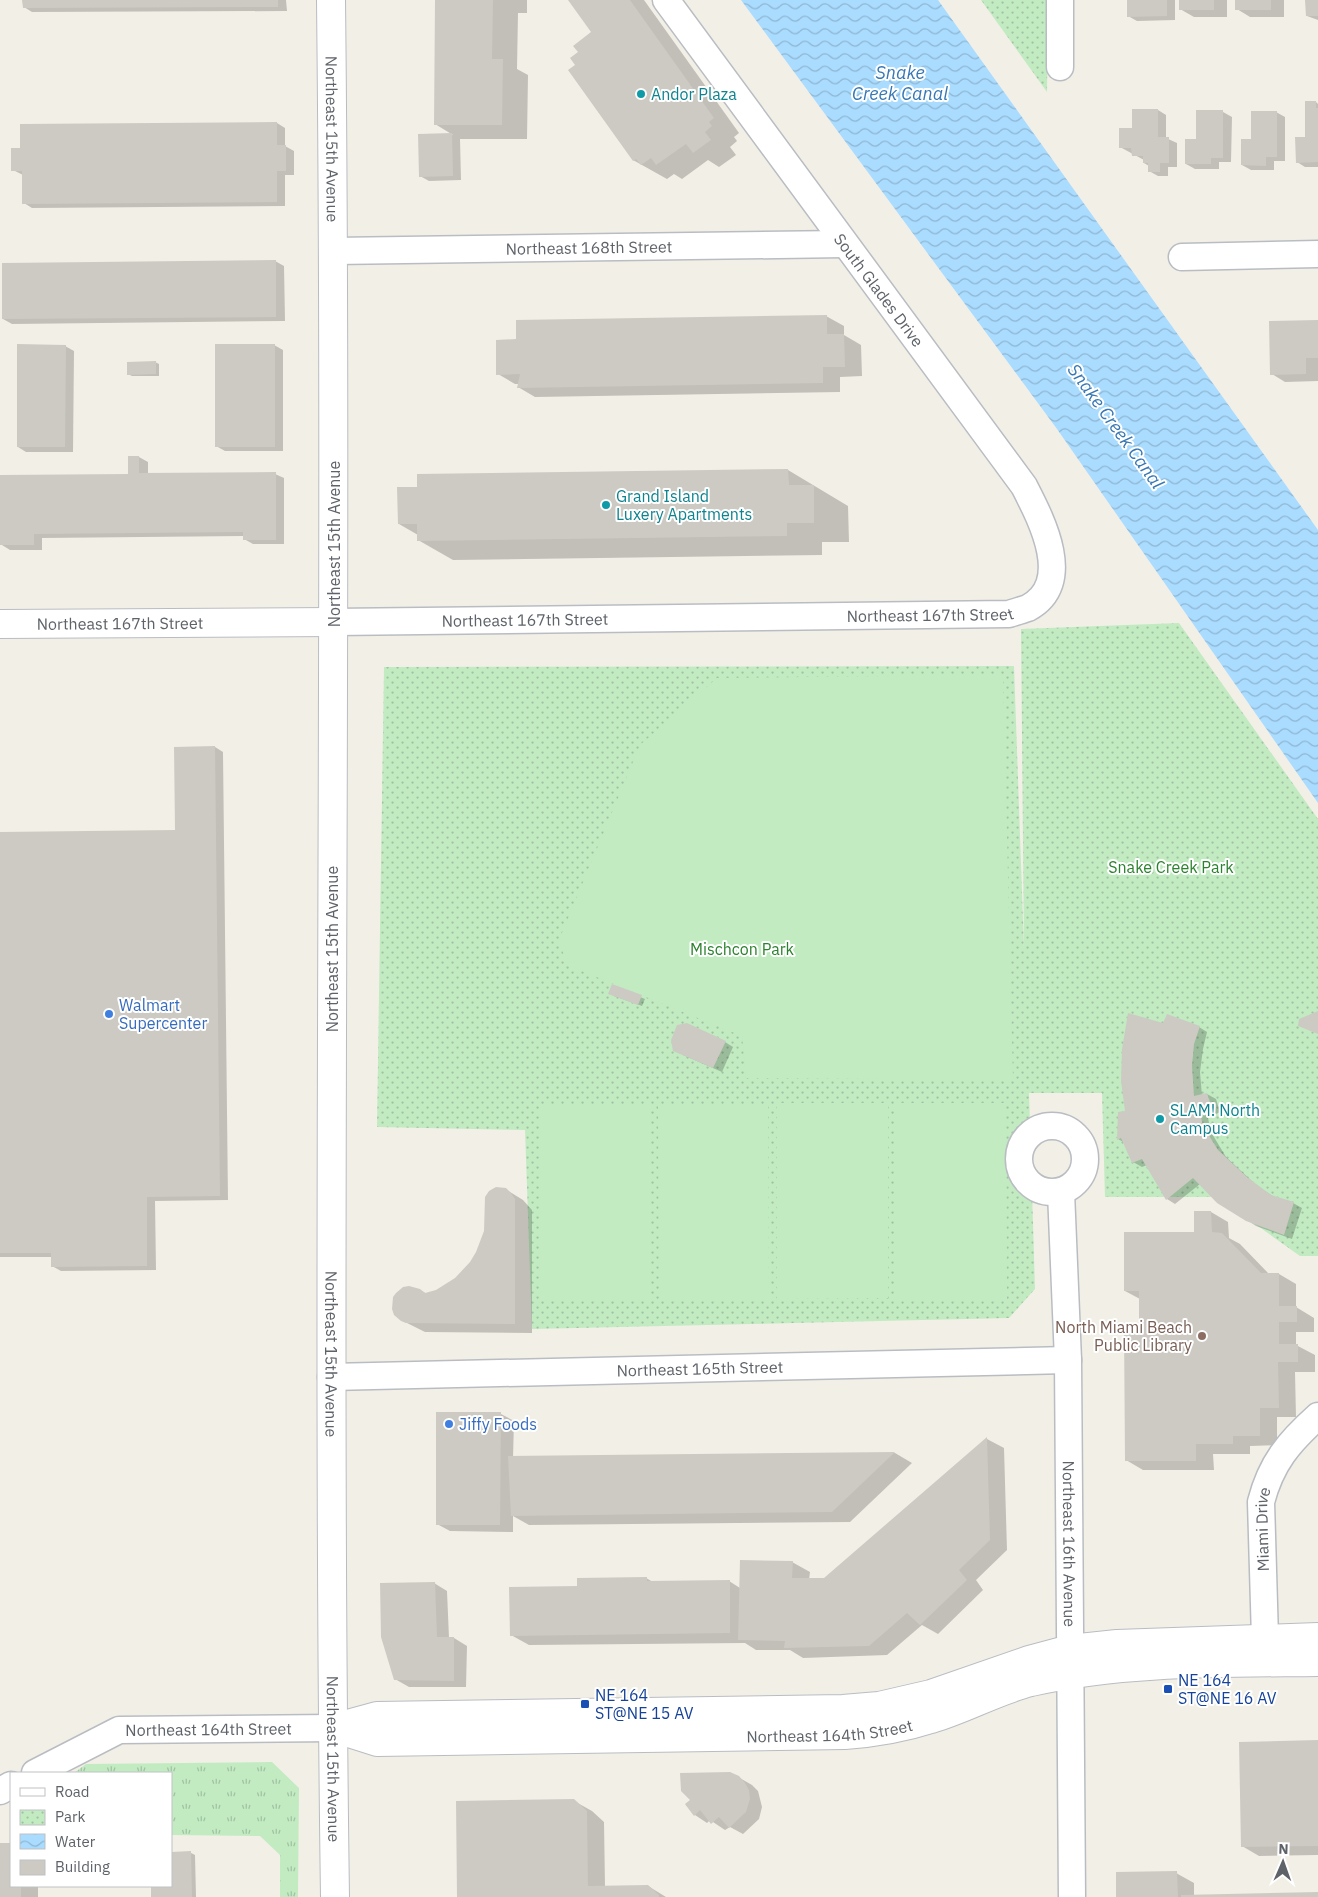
<svg xmlns="http://www.w3.org/2000/svg" width="1318" height="1897" font-family="'IBM Plex Sans',sans-serif">
  <style>
    .grass { fill: url(#grass-tufts) }
    .park { fill: url(#park-dots) }
    .pitch { fill: #c2ebc2 }
    .water { fill: url(#water-waves) }
    .shadow { fill: #0003 }
    .building { fill: #cdcac4 }
    .lines { fill: none; stroke-linecap: round; stroke-linejoin: round }
    .minor-casing { stroke: #b9bdc2; stroke-width: 29 }
    .tertiary-casing { stroke: #b9bdc2; stroke-width: 30 }
    .minor { stroke: #fff; stroke-width: 26 }
    .tertiary { stroke: #fff; stroke-width: 28 }
    .culture-dot { fill: #0f9aa8; stroke: #fff; stroke-width: 2 }
    .shop-dot { fill: #3f7fe0; stroke: #fff; stroke-width: 2 }
    .education-dot { fill: #8d6e63; stroke: #fff; stroke-width: 2 }
    .transit-dot { fill: #1a4fb4; stroke: #fff; stroke-width: 2 }
    .labels { text-anchor: middle; dominant-baseline: central; stroke-width: 4; stroke-linejoin: round; paint-order: stroke }
    .culture-label { font-size: 16px; fill: #0d838f; stroke: #fff; text-anchor: start }
    .street-label { font-size: 16px; fill: #5e6369; stroke: #fff }
    .park-label { font-size: 16px; fill: #2b822e; stroke: #fff }
    .shop-label { font-size: 16px; fill: #366cbe; stroke: #fff; text-anchor: start }
    .education-label { font-size: 16px; fill: #785e54; stroke: #fff; text-anchor: end }
    .transit-label { font-size: 16px; fill: #164399; stroke: #fff; text-anchor: start }
    .water-label { font-size: 18px; font-style: italic; fill: #3777b4; stroke: #fff }
  </style>
  <defs>
    <pattern id="grass-tufts" width="24" height="20" patternUnits="userSpaceOnUse" patternTransform="scale(1.25)"><rect width="24" height="20" fill="#c2ebc2"/><path d="M3 7l-1-3M5 7V3M7 7l1-3M15 17l-1-3M17 17v-4M19 17l1-3" fill="none" stroke="#a1c2a2"/></pattern>
    <pattern id="park-dots" width="8" height="8" patternUnits="userSpaceOnUse" patternTransform="scale(1.25)"><rect width="8" height="8" fill="#c2ebc2"/><path d="M2 2h.1M6 6h.1" fill="none" stroke="#a1c2a2" stroke-width="1.8" stroke-linecap="round"/></pattern>
    <pattern id="water-waves" width="16" height="10" patternUnits="userSpaceOnUse" patternTransform="scale(1.25)"><rect width="16" height="10" fill="#aadcff"/><path d="M0 5q4-4 8 0t8 0" fill="none" stroke="#8eb6d2"/></pattern>
  </defs>
  <rect width="100%" height="100%" fill="#f2efe7"/>
  <path class="grass" d="M272,1762L299,1788L298,1897H280V1855L260,1836L171,1835V1773H74L86,1764Z"/>
  <g class="park">
    <path d="M981,0H1048L1047,92Z"/>
    <path d="M1179,623L1318,819V1256H1300L1217,1197H1105L1102,1093H1029L1035,1289L1009,1318L532,1329L525,1130L377,1127L384,667L1014,666L1024,949L1021,629Z"/>
  </g>
  <g class="pitch">
    <path d="M1003,675L1013,1080L746,1078L742,1036L567,965L559,940L640,745L717,678Z"/>
    <path d="M777,1103H888V1298L777,1299Z"/>
    <path d="M1006,1103L1007,1299H896V1103Z"/>
    <path d="M539,1104H650V1299L540,1300Z"/>
    <path d="M768,1104L769,1300H659L658,1105Z"/>
  </g>
  <path class="water" d="M741,0H938L1318,530V803L1057,429Z"/>
  <g class="shadow">
    <path d="M24,0H286L287,11L32,12L24,7Z"/>
    <path d="M436,0H527V13H518L517,69L528,75L527,139H460L461,180L429,181L420,176L419,136L453,135L435,124Z"/>
    <path d="M570,0H644L739,133L734,137L737,141L730,147L736,155L719,167L708,160L682,179L674,174L667,179L633,160L577,65L579,52L593,33Z"/>
    <path d="M1128,0H1175V20L1137,21L1128,16Z"/>
    <path d="M1180,0H1227V17H1194L1180,9Z"/>
    <path d="M1237,0H1284V17H1250L1237,9Z"/>
    <path d="M1306,0H1318V20L1307,16Z"/>
    <path d="M1316,102L1318,104V167H1305L1297,162L1307,138Z"/>
    <path d="M1158,110L1166,115V138L1177,143V167H1168V176H1158L1149,171V166L1144,163V160L1120,147L1133,129Z"/>
    <path d="M1197,112H1223L1232,117L1231,162H1219V169H1195L1186,164L1197,140Z"/>
    <path d="M1276,112L1285,117V161H1274V170H1251L1242,165L1252,141Z"/>
    <path d="M277,123L285,128V146L294,151V175H285V206L32,208L24,203L23,175L13,170L21,149Z"/>
    <path d="M275,261L284,266L285,321L12,324L3,319Z"/>
    <path d="M826,316L844,326V335L861,345L862,376L840,377V392L535,397L518,387L519,384H515L498,374Z"/>
    <path d="M1318,321V381L1285,382L1272,374Z"/>
    <path d="M274,345L283,350V451H225L216,446Z"/>
    <path d="M65,346L74,351L73,452H26L18,447Z"/>
    <path d="M155,362L159,364V376H132L128,374Z"/>
    <path d="M129,457H139L148,462V474H275L284,478V544H253L244,539V536L42,538V550H10L2,545L129,475Z"/>
    <path d="M788,470L848,506L849,542H822V555L453,560L418,540V535L399,524L418,488V475Z"/>
    <path d="M215,747L223,752L228,1200L155,1201L156,1270L61,1271L52,1266V1257H0V834L177,832Z"/>
    <path d="M613,986L645,999L642,1006L614,996Z"/>
    <path d="M1163,1025L1199,1027L1207,1032L1203,1049L1200,1072L1202,1096L1207,1094L1216,1099L1220,1112L1208,1118L1211,1132L1226,1157L1255,1184L1274,1197L1293,1203L1302,1208L1292,1239L1256,1226L1247,1220L1200,1184L1175,1204L1167,1199L1147,1165L1142,1167L1133,1162L1125,1143L1118,1139L1127,1112Z"/>
    <path d="M725,1042L733,1047L722,1072L683,1055Z"/>
    <path d="M505,1189L523,1200L532,1210V1333L425,1332L401,1320L420,1290L427,1294L447,1286L464,1272L477,1253Z"/>
    <path d="M1195,1212H1211L1228,1222L1229,1238L1240,1244L1269,1274H1279L1296,1284V1307L1314,1318V1332H1296V1345L1315,1355V1372H1295L1296,1417H1277V1445L1250,1446V1454H1213L1214,1470H1143L1126,1460L1140,1328V1299L1125,1291L1195,1233Z"/>
    <path d="M501,1414L514,1421L513,1458L895,1453L912,1463L850,1522L529,1525L513,1516V1532L450,1531L437,1524Z"/>
    <path d="M987,1439L1004,1448L1007,1550L976,1580L983,1590L938,1634L922,1625L887,1655L803,1658L790,1650H756L745,1643L529,1645L511,1635L578,1587L646,1578L653,1582L729,1581L740,1588L792,1562L810,1572L809,1580H824Z"/>
    <path d="M434,1583L447,1591L449,1638H454L467,1646L466,1687H409L395,1679Z"/>
    <path d="M1318,1742V1855L1259,1856L1242,1846Z"/>
    <path d="M738,1777L752,1785L758,1791L762,1807L759,1819L743,1834L730,1827L725,1830L710,1820L707,1823L695,1815L686,1805Z"/>
    <path d="M574,1801L592,1811L604,1822L605,1887L648,1886L666,1897H458Z"/>
    <path d="M0,1844H11V1886H38V1897H0Z"/>
    <path d="M191,1853L195,1855L196,1897H152V1886H171Z"/>
    <path d="M1176,1873L1194,1883V1896L1318,1893V1897H1118Z"/>
  </g>
  <g class="building">
    <path d="M22,0H278V7L23,8Z"/>
    <path d="M435,0H493L492,59H503L502,125H434Z"/>
    <path d="M568,0H630L714,118L709,122L712,126L705,132L711,140L693,153L686,144L656,165L651,158L641,165L636,159L633,161L568,70L575,65L570,58L578,52L573,46L591,32Z"/>
    <path d="M1127,0H1167V16L1127,17Z"/>
    <rect x="1179" y="0" width="35" height="10"/>
    <rect x="1235" y="0" width="36" height="10"/>
    <path d="M1305,0H1318V16H1306Z"/>
    <path d="M1305,101H1316V108H1318V162L1296,163L1295,137H1305Z"/>
    <path d="M1132,109H1158V137H1169V163H1160V172H1148V163H1143V156H1132L1131,148H1119V128H1132Z"/>
    <path d="M1196,110H1223V158H1211V164H1185V139H1196Z"/>
    <path d="M1251,111H1277V157H1266V166L1241,165V139H1251Z"/>
    <path d="M277,122V145H286V171H277V202L22,204V171H11V148H20V124Z"/>
    <path d="M452,133L453,176L419,177L418,134Z"/>
    <path d="M276,260V317L2,319V263Z"/>
    <path d="M827,315V334H844L845,367H823V383L517,388L520,374L496,375V340L516,339V320Z"/>
    <path d="M1318,320V358H1306V374L1270,375L1269,321Z"/>
    <path d="M17,344L66,345L65,447H17Z"/>
    <rect x="215" y="344" width="60" height="103"/>
    <path d="M156,361V374L127,375V362Z"/>
    <path d="M128,456H139V473L276,472V540H243V532L34,534V545H0V475L128,474Z"/>
    <path d="M788,469L789,485H814V523H787V536L417,541V524H398L397,487H417V474Z"/>
    <path d="M215,746L220,1196L147,1197V1266L51,1267V1253H0V832L175,830L174,747Z"/>
    <path d="M612,984L642,995L638,1005L608,994Z"/>
    <path d="M1318,1011V1034L1298,1026L1299,1019Z"/>
    <path d="M1128,1013L1163,1023L1167,1014L1200,1026L1194,1044L1192,1066L1194,1096L1207,1093L1212,1108L1200,1113L1203,1126L1218,1150L1247,1177L1271,1195L1294,1202L1284,1235L1246,1221L1217,1203L1193,1178L1166,1200L1142,1159L1132,1163L1121,1138L1117,1140L1118,1112L1125,1111L1121,1081L1122,1049Z"/>
    <path d="M687,1023L726,1041L713,1068L673,1051L671,1040L677,1025Z"/>
    <path d="M496,1187L506,1188L511,1193L515,1199V1324L406,1323L401,1321L394,1315L392,1309L393,1297L396,1293L403,1287L409,1286L420,1289L425,1293L436,1290L455,1278L470,1262L476,1252L484,1231L485,1197L489,1191Z"/>
    <path d="M1194,1211H1211L1212,1232L1222,1233L1261,1273H1279V1306H1297V1322H1279V1344H1298V1362H1278L1279,1408H1260V1436H1233V1444H1196V1461H1125L1124,1327H1139V1291H1124V1232H1194Z"/>
    <path d="M436,1412H501L500,1525H436Z"/>
    <path d="M987,1437L990,1540L959,1570L967,1580L920,1625L907,1613L869,1646L784,1648L785,1641L738,1640L740,1560L793,1561L792,1578H824Z"/>
    <path d="M895,1452L832,1512L511,1516L508,1456Z"/>
    <path d="M647,1577V1581L730,1580V1633L510,1636L509,1587L577,1586V1578Z"/>
    <path d="M435,1582L437,1637H454V1681L394,1680L381,1637L380,1583Z"/>
    <path d="M1318,1740V1846L1241,1847L1239,1742Z"/>
    <path d="M730,1772L739,1776L745,1783L749,1790L750,1799L746,1812L729,1828L719,1817L711,1824L700,1810L694,1816L685,1804L690,1800L681,1791L680,1773Z"/>
    <path d="M574,1799L587,1811L588,1886L648,1885L659,1895V1897H457L456,1801Z"/>
    <path d="M0,1843H11V1886H21V1897H0Z"/>
    <path d="M191,1851L192,1897H151V1886H171V1852Z"/>
    <path d="M1177,1871L1178,1897H1116V1872Z"/>
    <path d="M1318,1892V1897H1181V1895Z"/>
  </g>
  <g class="lines">
    <g class="minor-casing">
      <g id="minor">
        <path d="M1060,67V0"/>
        <path id="s1" d="M334,251L844,244"/>
        <path d="M1182,257L1318,254"/>
        <path id="s2" d="M334,622L1009,614C1015,612 1022,610 1028,608C1075,583 1041,519 1024,486L666,0"/>
        <circle cx="1052" cy="1159" r="33"/>
        <path id="s3" d="M1061,1192L1068,1360L1072,1897"/>
        <path id="s4" d="M331,1377L1068,1360"/>
        <path id="s5" d="M1263,1659L1265,1638L1261,1502C1271,1463 1289,1442 1318,1416"/>
        <path id="s6" d="M35,1773L119,1730L333,1728"/>
        <path d="M0,1791L11,1785"/>
      </g>
    </g>
    <g class="tertiary-casing">
      <g id="tertiary">
        <path id="s7" d="M331,0C338,632 326,1265 335,1897"/>
        <path id="s8" d="M0,624L334,622"/>
        <path id="s9" d="M333,1728L377,1742L845,1735C875,1733 903,1728 931,1719C965,1709 996,1691 1031,1682C1121,1661 1225,1663 1318,1662"/>
        <path d="M333,1728L377,1716L843,1709L879,1706L931,1694L1029,1660L1070,1649L1117,1644L1318,1637"/>
      </g>
    </g>
    <use href="#minor" class="minor"/>
    <use href="#tertiary" class="tertiary"/>
  </g>
  <g class="culture-dot">
    <circle cx="641" cy="94" r="5"/>
    <circle cx="606" cy="505" r="5"/>
    <circle cx="1160" cy="1119" r="5"/>
  </g>
  <g class="shop-dot">
    <circle cx="109" cy="1014" r="5"/>
    <circle cx="449" cy="1424" r="5"/>
  </g>
  <circle class="education-dot" cx="1202" cy="1336" r="5"/>
  <g class="transit-dot">
    <rect x="1163" y="1684" width="10" height="10" rx="2.5"/>
    <rect x="580" y="1699" width="10" height="10" rx="2.5"/>
  </g>
  <g class="labels">
    <g class="culture-label">
      <text x="651" y="94">Andor Plaza</text>
      <text x="616" y="496">Grand Island<tspan x="616" dy="18">Luxery Apartments</tspan></text>
      <text x="1170" y="1110">SLAM! North<tspan x="1170" dy="18">Campus</tspan></text>
    </g>
    <g class="street-label">
      <text stroke="none"><textPath href="#s7" startOffset="139">Northeast 15th Avenue</textPath></text>
      <text stroke="none"><textPath href="#s1" startOffset="255">Northeast 168th Street</textPath></text>
      <text transform="translate(879 290) rotate(53)">South Glades Drive</text>
      <text transform="translate(334 544) rotate(-90)">Northeast 15th Avenue</text>
      <text stroke="none"><textPath href="#s2" startOffset="596">Northeast 167th Street</textPath></text>
      <text stroke="none"><textPath href="#s2" startOffset="191">Northeast 167th Street</textPath></text>
      <text stroke="none"><textPath href="#s8" startOffset="120">Northeast 167th Street</textPath></text>
      <text transform="translate(332 949) rotate(-90)">Northeast 15th Avenue</text>
      <text stroke="none"><textPath href="#s7" startOffset="1354">Northeast 15th Avenue</textPath></text>
      <text stroke="none"><textPath href="#s4" startOffset="369">Northeast 165th Street</textPath></text>
      <text stroke="none"><textPath href="#s5" startOffset="130">Miami Drive</textPath></text>
      <text stroke="none"><textPath href="#s3" startOffset="352">Northeast 16th Avenue</textPath></text>
      <text stroke="none"><textPath href="#s6" startOffset="184">Northeast 164th Street</textPath></text>
      <text stroke="none"><textPath href="#s9" startOffset="499">Northeast 164th Street</textPath></text>
      <text stroke="none"><textPath href="#s7" startOffset="1759">Northeast 15th Avenue</textPath></text>
    </g>
    <g class="park-label">
      <text x="1171" y="867">Snake Creek Park</text>
      <text x="742" y="949">Mischcon Park</text>
    </g>
    <g class="shop-label">
      <text x="119" y="1005">Walmart<tspan x="119" dy="18">Supercenter</tspan></text>
      <text x="459" y="1424">Jiffy Foods</text>
    </g>
    <g class="education-label">
      <text x="1192" y="1327">North Miami Beach<tspan x="1192" dy="18">Public Library</tspan></text>
    </g>
    <g class="transit-label">
      <text x="1178" y="1680">NE 164<tspan x="1178" dy="18">ST@NE 16 AV</tspan></text>
      <text x="595" y="1695">NE 164<tspan x="595" dy="18">ST@NE 15 AV</tspan></text>
    </g>
    <g class="water-label">
      <text x="900" y="72">Snake<tspan x="900" dy="21">Creek Canal</tspan></text>
      <text transform="translate(1116 426) rotate(54)">Snake Creek Canal</text>
    </g>
  </g>
  <rect x="10" y="1772" width="162" height="115" fill="#ffffff" stroke="#bfc1c3"/>
  <rect x="20" y="1788" width="25" height="8" fill="#ffffff" stroke="#bfc1c3"/>
  <text x="55" y="1797" font-size="15" fill="#5e6369">Road</text>
  <rect x="20" y="1810" width="25" height="15" fill="url(#park-dots)" stroke="#bfc1c3"/>
  <text x="55" y="1822" font-size="15" fill="#5e6369">Park</text>
  <rect x="20" y="1834" width="25" height="15" fill="url(#water-waves)" stroke="#bfc1c3"/>
  <text x="55" y="1847" font-size="15" fill="#5e6369">Water</text>
  <rect x="20" y="1860" width="25" height="15" fill="#cdcac4" stroke="#bfc1c3"/>
  <text x="55" y="1872" font-size="15" fill="#5e6369">Building</text>
  <g transform="translate(1283 1862) rotate(2)" stroke="#ffffff" stroke-width="4" paint-order="stroke">
  <path d="M0-4L9 19L0 12L-9 19Z" fill="#5e6369"/>
  <text y="-8" font-size="14" font-weight="bold" text-anchor="middle" fill="#5e6369">N</text>
  </g>
</svg>
